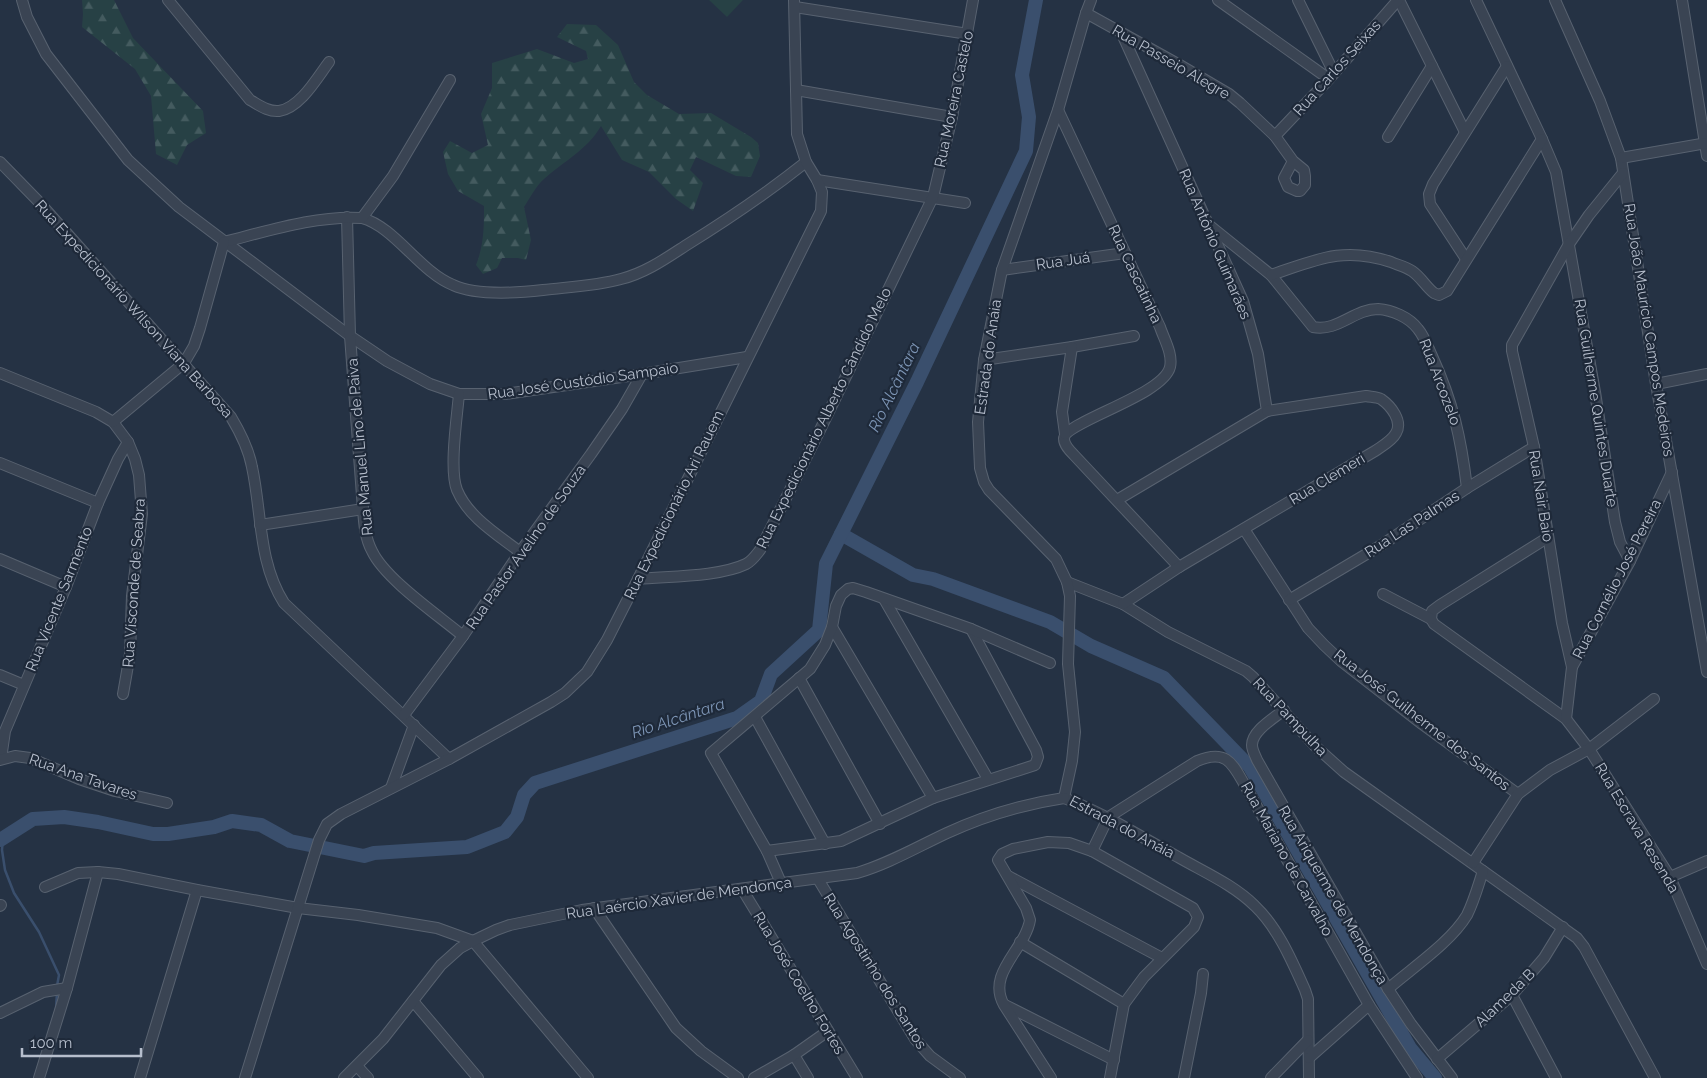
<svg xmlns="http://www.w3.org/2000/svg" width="1707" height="1078" font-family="Raleway,sans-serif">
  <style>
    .grass { fill: #274145 }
    .forest { fill: url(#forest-firs) }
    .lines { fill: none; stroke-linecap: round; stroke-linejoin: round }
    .stream { stroke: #3a4f6d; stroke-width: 2.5 }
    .river { stroke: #3a4f6d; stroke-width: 14 }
    .minor-casing { stroke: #586270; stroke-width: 12 }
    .minor { stroke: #3a4453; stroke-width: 10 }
    .labels { text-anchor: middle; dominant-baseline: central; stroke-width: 4.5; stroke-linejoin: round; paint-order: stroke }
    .street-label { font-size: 15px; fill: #b7bfcd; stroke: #1e2939 }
    .water-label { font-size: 16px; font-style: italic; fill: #7d95b5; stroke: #1e2939 }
  </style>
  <defs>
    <pattern id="forest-firs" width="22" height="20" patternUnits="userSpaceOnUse" patternTransform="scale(1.25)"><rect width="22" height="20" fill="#274145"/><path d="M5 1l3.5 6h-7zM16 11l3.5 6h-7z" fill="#445b5f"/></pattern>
  </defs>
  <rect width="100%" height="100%" fill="#253244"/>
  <path class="grass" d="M709,0H743L727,17Z"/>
  <g class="forest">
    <path d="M82,0H114L133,38L203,111L206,133L187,145L177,165L156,154L151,96L135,69L82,27L83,14Z"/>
    <path d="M567,24L596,25L618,45L634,82L647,95L679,114L711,113L751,137L758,143L760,156L751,177L736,176L696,157L690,170L703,183L693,211L676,199L649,172L622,160L601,126C587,150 564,161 544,179C536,186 530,198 524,207L531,240L526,260L518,258H502L497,268L483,274L476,265C484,245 484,227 484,206L458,191L448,174L443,152L450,141L472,153L488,145L481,114L492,88V63L537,49L574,63L588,59L586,51L557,37Z"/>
  </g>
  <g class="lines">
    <g class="stream">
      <path d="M3,838L2,850L5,870L14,893L39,932L59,975L57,986"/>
      <path d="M56,1009L57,992"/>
    </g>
    <g class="river">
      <path d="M841,534L913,575L933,579L1050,622L1091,646L1164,678L1250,767L1410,1048L1435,1078"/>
      <path d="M0,840L33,819L64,817L98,822L153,834H168L214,827L232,821L261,825L290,841L364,856L374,853L467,847L505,832L517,817L524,795L535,783L737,718L761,701L771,674L819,630L826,564L917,382L1026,151L1029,117L1022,75L1036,0"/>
    </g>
    <g class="minor-casing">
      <g id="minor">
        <path d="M22,0L27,17L46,54L128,160L179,207L350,336L387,361L430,384L459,394H505L642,374L747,357"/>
        <path d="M168,0L250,100C259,105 268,112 279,111C300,108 317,78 329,62"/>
        <path d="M1218,0L1329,79"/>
        <path d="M1298,0L1334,73"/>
        <path d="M1399,0L1465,132"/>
        <path d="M1476,0L1542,139L1556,172L1595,392L1615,522L1620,542L1630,561"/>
        <path d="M1555,0L1600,101L1621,158L1656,384L1707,672"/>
        <path d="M1682,0L1707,156"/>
        <path d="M795,7L968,34"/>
        <path d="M1086,13L1178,64L1229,94L1240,103L1275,136L1293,161L1304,170L1305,176V185L1300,191H1297L1288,187L1284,178L1293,161"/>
        <path d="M796,90L952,117"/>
        <path d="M1058,110L1160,327C1164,339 1173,354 1170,367C1163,396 1063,422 1064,439C1064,445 1070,451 1074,455L1179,567"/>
        <path d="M1275,136L1329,79L1398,0"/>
        <path d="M1388,137L1432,66"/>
        <path d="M1621,158L1707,143"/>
        <path d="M0,162L39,202L231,417C240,432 249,451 252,467C262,513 258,562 284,603L449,759"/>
        <path d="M817,180L965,203"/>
        <path d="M347,217L350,336L363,509C364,523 365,538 372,551C385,579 438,615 463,636"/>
        <path d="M362,218C395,227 420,272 453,285C477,296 517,293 543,290C568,287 596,286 621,279C645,273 665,259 685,246C727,220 767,193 806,162"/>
        <path d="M1210,226L1271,275L1313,327C1338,332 1354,309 1378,309C1392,310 1409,317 1418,329C1424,336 1428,347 1432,356C1453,402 1461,438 1467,488"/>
        <path d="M224,242C268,231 317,215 362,218L393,176L450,80"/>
        <path d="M1466,259L1430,204L1429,194L1433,184L1507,66"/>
        <path d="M1002,270L1125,253"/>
        <path d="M1271,275C1316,260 1343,246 1391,262C1398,265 1406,267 1412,271C1421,277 1426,287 1434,293L1439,295L1447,291L1542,139"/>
        <path d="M984,360L1072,347L1134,336"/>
        <path d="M0,373L96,412L113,422L128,442L135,459L139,475L142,514L132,596L130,654L123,694"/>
        <path d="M1656,384L1707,374"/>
        <path d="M459,394C457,417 449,470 457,490C468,517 498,535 520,552"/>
        <path d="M113,422L184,363L194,346L200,328L224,242"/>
        <path d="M1065,434L1062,412L1072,347"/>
        <path d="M0,463L98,503"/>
        <path d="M1117,500L1267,411L1258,354L1243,301L1122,34"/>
        <path d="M260,525L363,509"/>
        <path d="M1244,529L1308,628L1324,645L1341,661L1422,724L1518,794"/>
        <path d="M1547,538L1440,605L1432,611L1431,619L1434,624L1566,719L1589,749L1670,877L1707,964"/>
        <path d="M0,559L66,587"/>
        <path d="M638,579C669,576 719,577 746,564C752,561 756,555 760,550L820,430L933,197L952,117L973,0"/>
        <path d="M1067,582L1123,604L1168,632L1246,671L1253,677L1315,746L1344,772L1577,938L1584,947L1655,1078"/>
        <path d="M1383,594L1431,619"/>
        <path d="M884,599L988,779"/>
        <path d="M1289,600L1380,546L1467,488L1534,447"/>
        <path d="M1123,604L1179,567L1375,451C1382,446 1392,441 1396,433C1403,421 1391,406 1381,399C1377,397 1371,397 1366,396L1267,411"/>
        <path d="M832,627L933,798"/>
        <path d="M1572,667L1562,623L1534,447L1512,351V345L1569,244L1589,215L1623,173"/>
        <path d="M0,675L24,685"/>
        <path d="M799,678L880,824"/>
        <path d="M1284,710C1274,718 1252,731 1252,745C1252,750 1255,755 1257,760L1388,989L1411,1024L1452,1078"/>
        <path d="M404,715L463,636L520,552L591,454L622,409L642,374"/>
        <path d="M755,717L825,844"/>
        <path d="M1566,719L1572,667L1630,561L1672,472"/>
        <path d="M1,759L5,731L66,587L98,503L118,459L128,442"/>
        <path d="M0,760L15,756L30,758L79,779L115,791L167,803"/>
        <path d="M391,788L414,725"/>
        <path d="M1064,798L1072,761L1075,732L1068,664L1070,596L1067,582L1056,559L989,490L984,482L980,468L978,422L984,360L1002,270L1058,110L1086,13L1091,0"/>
        <path d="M1064,798C1104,813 1141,837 1178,857C1204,872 1234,885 1255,906C1278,928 1292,961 1305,990L1308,999L1309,1078"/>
        <path d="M1107,818L1197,761C1228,748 1233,765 1247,789L1369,1005L1417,1078"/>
        <path d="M767,851L841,841L933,798L1035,765L1038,757L1036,750L971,629"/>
        <path d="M1092,851L1108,818"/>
        <path d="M1473,863L1518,794L1550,770L1589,749L1654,699"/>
        <path d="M1008,876L1162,958"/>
        <path d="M1670,877L1707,861"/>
        <path d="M818,879L915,1039L930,1056L960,1078"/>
        <path d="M781,883L767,851L711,753L810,669L825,645L832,627L836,606L841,595L848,589L853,588L866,592L971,629L1050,663"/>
        <path d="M45,887L78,873L98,872L118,874L197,890L298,908L358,915L437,928L473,941L588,1078"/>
        <path d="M742,889L857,1078"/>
        <path d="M0,906L1,905"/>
        <path d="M594,908L676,1028L701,1051L738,1078"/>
        <path d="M1020,942L1124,1004"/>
        <path d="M1388,989C1412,968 1451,942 1467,915C1474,901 1478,886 1483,871"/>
        <path d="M1512,995L1556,1078"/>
        <path d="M413,1001L478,1078"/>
        <path d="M1005,1005L1114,1060"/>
        <path d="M0,1013L43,992L67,988"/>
        <path d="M794,1055L808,1078"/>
        <path d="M1309,1058L1369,1005"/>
        <path d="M1437,1059L1512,995L1544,958L1563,927"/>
        <path d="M357,1066L368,1078"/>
        <path d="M39,1078L67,988L98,872"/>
        <path d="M140,1078L197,890"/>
        <path d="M245,1078L319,840L327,824L341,814L449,759L551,702L565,693L587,672L607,640L638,579L821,211L822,192L817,180L806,162L797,134L794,0"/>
        <path d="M344,1078L383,1039L441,965L460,948L473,941L496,930L510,925L582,910L857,873C888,864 917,847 947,833C984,816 1024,804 1064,798"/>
        <path d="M754,1078L794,1055L828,1031"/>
        <path d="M1051,1078L1004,1005C986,973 1025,950 1030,920L1026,908L998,860L1002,854L1013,849L1048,842L1069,843L1092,851L1193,908L1198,917L1194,927L1144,977L1124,1004L1110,1078"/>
        <path d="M1184,1078L1201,993L1203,974"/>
        <path d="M1271,1078L1308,1040"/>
      </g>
    </g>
    <use href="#minor" class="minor"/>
  </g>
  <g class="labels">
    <g class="street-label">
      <text transform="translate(1171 62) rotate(30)">Rua Passeio Alegre</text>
      <text transform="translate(1337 68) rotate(-48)">Rua Carlos Seixas</text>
      <text transform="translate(954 99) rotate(-78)">Rua Moreira Castelo</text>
      <text transform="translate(1215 244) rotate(67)">Rua Antônio Guimarães</text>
      <text transform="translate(1063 261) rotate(-8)">Rua Juá</text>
      <text transform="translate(1135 274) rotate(65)">Rua Cascatinha</text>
      <text transform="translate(134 309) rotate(48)">Rua Expedicionário Wilson Viana Barbosa</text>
      <text transform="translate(1649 330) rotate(81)">Rua João Maurício Campos Medeiros</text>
      <text transform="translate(988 357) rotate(-82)">Estrada do Anáia</text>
      <text transform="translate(583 381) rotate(-8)">Rua José Custódio Sampaio</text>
      <text transform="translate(1440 382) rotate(69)">Rua Arcozelo</text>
      <text transform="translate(1596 403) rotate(81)">Rua Guilherme Quintes Duarte</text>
      <text transform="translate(824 418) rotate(-64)">Rua Expedicionário Alberto Cândido Melo</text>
      <text transform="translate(360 447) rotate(-95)">Rua Manuel Lino de Paiva</text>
      <text transform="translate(1327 479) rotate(-31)">Rua Clemeri</text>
      <text transform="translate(1541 496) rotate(81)">Rua Nair Baio</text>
      <text transform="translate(674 505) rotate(-64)">Rua Expedicionário Ari Rauem</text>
      <text transform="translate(1412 524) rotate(-33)">Rua Las Palmas</text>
      <text transform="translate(526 547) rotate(-55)">Rua Pastor Avelino de Souza</text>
      <text transform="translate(1617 579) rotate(-63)">Rua Cornélio José Pereira</text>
      <text transform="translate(134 583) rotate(-86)">Rua Visconde de Seabra</text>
      <text transform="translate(59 599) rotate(-68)">Rua Vicente Sarmento</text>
      <text transform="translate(1290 717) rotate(47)">Rua Pampulha</text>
      <text transform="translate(1422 720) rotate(38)">Rua José Guilherme dos Santos</text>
      <text transform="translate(83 777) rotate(19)">Rua Ana Tavares</text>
      <text transform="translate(1122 827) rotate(28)">Estrada do Anáia</text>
      <text transform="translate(1637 828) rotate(59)">Rua Escrava Resenda</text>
      <text transform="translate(1287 859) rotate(61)">Rua Mariano de Carvalho</text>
      <text transform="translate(1333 895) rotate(60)">Rua Ariquerme de Mendonça</text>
      <text transform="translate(679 898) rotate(-8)">Rua Laércio Xavier de Mendonça</text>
      <text transform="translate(875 971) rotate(58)">Rua Agostinho dos Santos</text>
      <text transform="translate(799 983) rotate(59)">Rua José Coelho Fortes</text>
      <text transform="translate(1505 998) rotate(-44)">Alameda B</text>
    </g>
    <g class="water-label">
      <text transform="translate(894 387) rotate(-64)">Rio Alcântara</text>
      <text transform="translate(678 718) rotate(-18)">Rio Alcântara</text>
    </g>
  </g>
  <path d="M22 1048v8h119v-8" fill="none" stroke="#b7bfcd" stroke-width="2.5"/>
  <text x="30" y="1048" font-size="15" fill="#b7bfcd" stroke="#1e2939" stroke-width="4" paint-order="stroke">100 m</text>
</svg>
